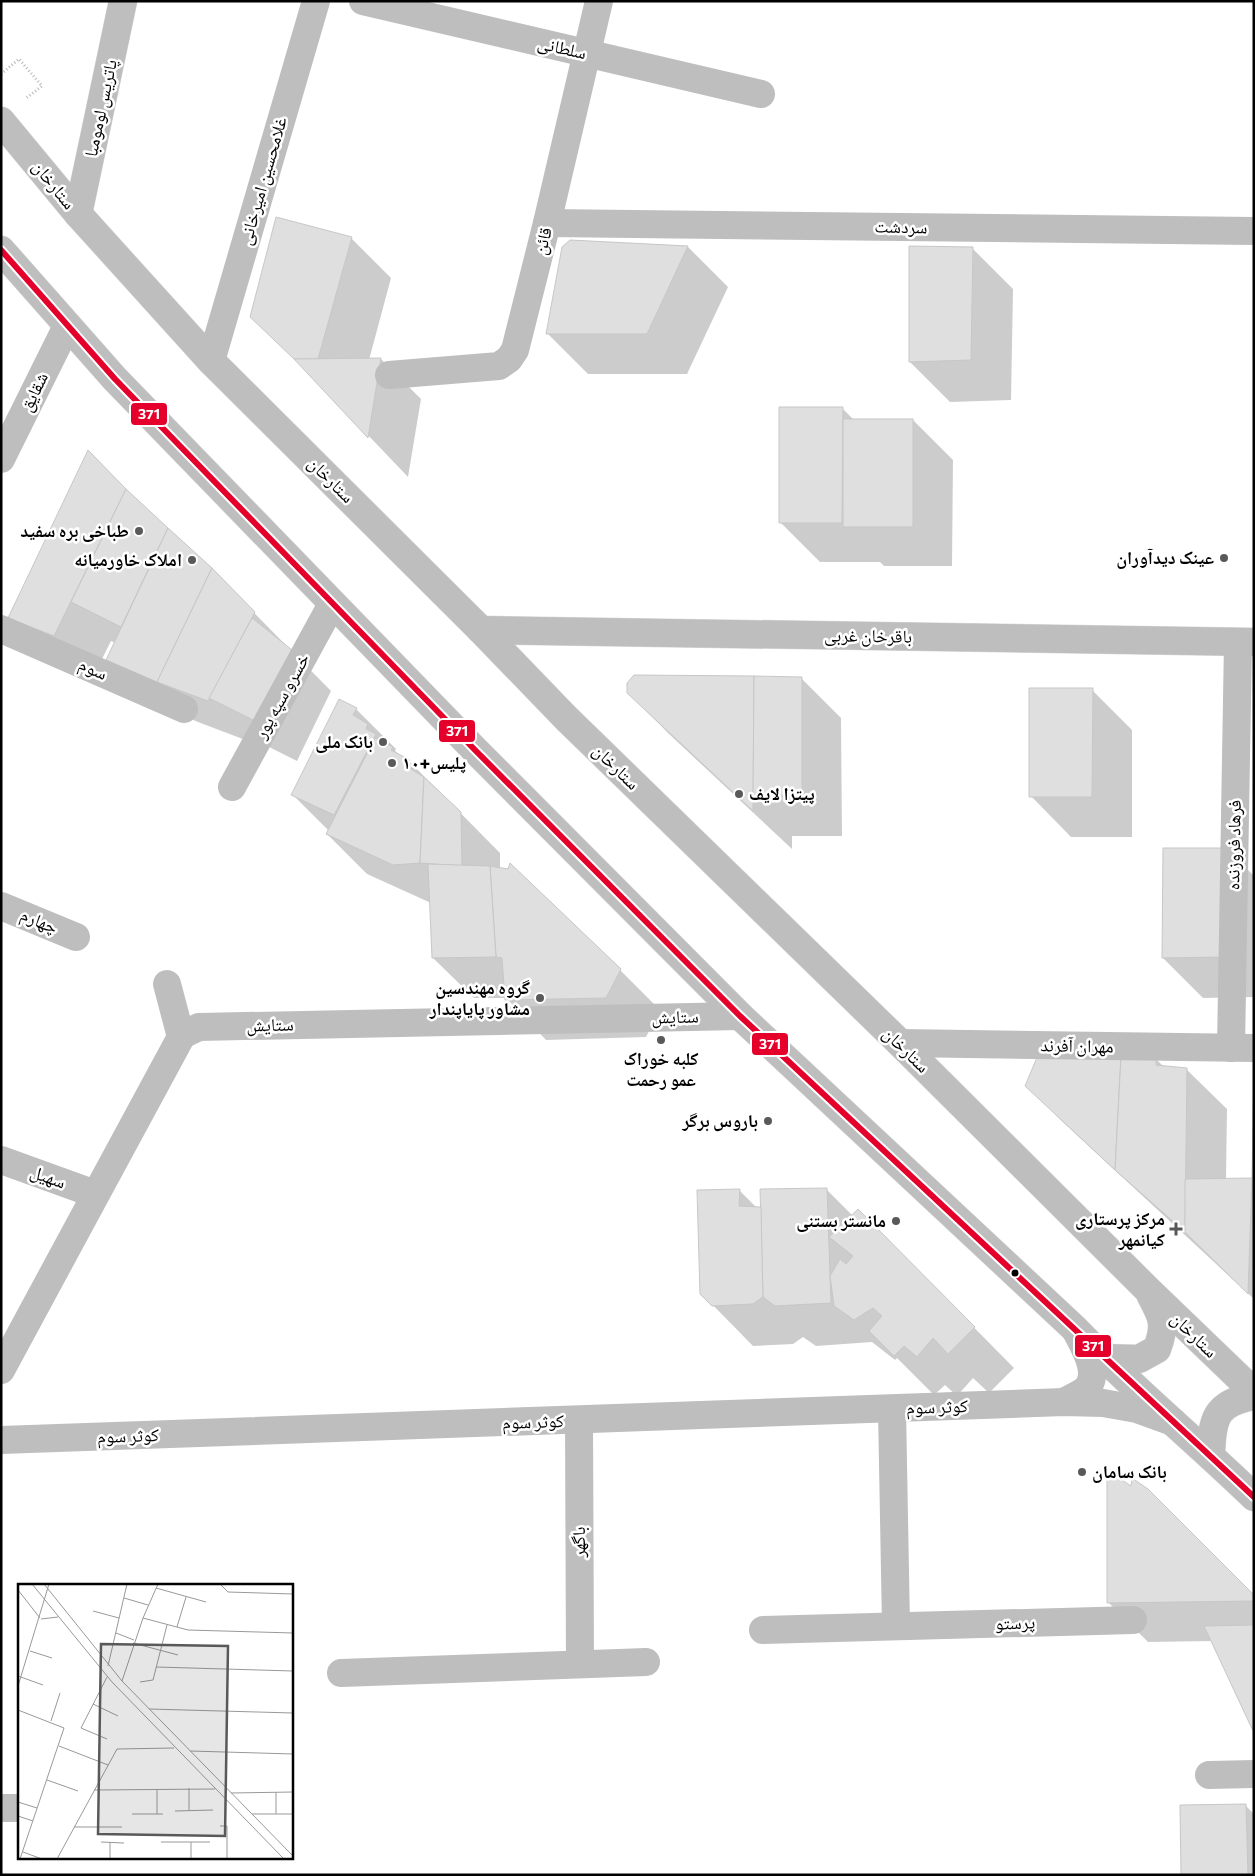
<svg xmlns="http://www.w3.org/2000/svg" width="1255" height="1876" font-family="Commissioner,'Noto Naskh Arabic',sans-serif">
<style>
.shadow{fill:#0003}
.building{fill:#dfdfdf;stroke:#c7c7c7}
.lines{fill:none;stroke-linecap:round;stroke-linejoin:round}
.major-casing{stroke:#dbdbdb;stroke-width:29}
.path{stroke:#b9b9b9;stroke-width:3;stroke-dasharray:1 2.5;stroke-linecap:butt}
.minor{stroke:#bebebe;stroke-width:28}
.major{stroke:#bebebe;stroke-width:28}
.bus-1-casing{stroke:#fff;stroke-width:10}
.bus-1{stroke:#e4002b;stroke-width:6}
.poi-dot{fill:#595959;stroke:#fff;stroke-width:2}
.bus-dot{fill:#000;stroke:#fff;stroke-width:2}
.labels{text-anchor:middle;stroke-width:5;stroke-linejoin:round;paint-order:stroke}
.street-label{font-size:18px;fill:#000;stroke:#fff}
.poi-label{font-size:18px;font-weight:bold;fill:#000;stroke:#fff;text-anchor:end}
.inset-road{fill:none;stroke:#999;stroke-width:1}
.view{fill:#595959;fill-opacity:0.15;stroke:#595959;stroke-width:2.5}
.inset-edge{fill:none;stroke:#000;stroke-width:2.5}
.line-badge{stroke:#fff;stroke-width:2}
.badge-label{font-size:14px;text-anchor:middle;font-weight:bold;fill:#fff}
</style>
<rect width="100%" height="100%" fill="#fff"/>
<g class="shadow">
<polygon points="351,238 391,278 369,360 381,359 421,399 408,477 304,368"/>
<polygon points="571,241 688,247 728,287 687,374 588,374 548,334"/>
<polygon points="973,249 1013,289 1011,400 950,402 910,362"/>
<polygon points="842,408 854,420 913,420 953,460 952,566 884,566 880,562 820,562 780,522"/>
<polygon points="88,452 137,500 211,569 331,691 297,761 249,737 248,741 198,722 147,700 107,660 115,643 111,641 94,675 10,617"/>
<polygon points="801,678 841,718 842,836 792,836 792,849 668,733 628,692"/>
<polygon points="1092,690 1132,730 1132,837 1071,837 1031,796"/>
<polygon points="356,709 396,749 395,751 402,757 409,761 500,853 500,869 620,970 660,1010 646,1037 546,1040 506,998 474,998 433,958 431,903 367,874 327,834 329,831 293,795"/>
<polygon points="1227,849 1254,876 1254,997 1203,998 1163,958"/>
<polygon points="1155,1058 1164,1067 1186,1069 1227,1109 1226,1179 1253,1179 1254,1129 1254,1299 1066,1125 1026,1085"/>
<polygon points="826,1189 852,1215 858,1210 1014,1368 989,1393 973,1378 957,1396 945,1385 934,1395 897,1358 895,1360 872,1342 816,1346 803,1337 793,1344 753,1346 702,1294 739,1190 757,1208 762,1208"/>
<polygon points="1254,1596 1254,1730 1213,1641 1148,1642 1108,1602"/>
<polygon points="1245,1805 1254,1814 1254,1875 1183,1875"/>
</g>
<g class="building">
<polygon points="276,217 352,237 318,359 294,359 250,317"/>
<polygon points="570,240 688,246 647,334 546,334 562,247"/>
<polygon points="909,246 973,247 971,360 909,362"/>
<polygon points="381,358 368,438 294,359"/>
<polygon points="779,407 843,407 842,523 779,523"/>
<rect x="843" y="419" width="70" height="108"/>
<polygon points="88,450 126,489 54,636 8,618"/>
<polygon points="126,489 168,528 121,627 71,602"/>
<polygon points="168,528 212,568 157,682 106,660"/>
<polygon points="212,568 255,612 208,701 157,682"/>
<polygon points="252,618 292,650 257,722 209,698"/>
<polygon points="634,675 754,676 753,811 627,693 627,683"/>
<polygon points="754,676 802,677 802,796 753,796"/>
<polygon points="1029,688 1093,688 1092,797 1029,797"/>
<polygon points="339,699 357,708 353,715 368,724 366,729 376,734 334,815 291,795"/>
<polygon points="375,738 393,747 391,750 410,760 406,766 424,777 420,863 393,865 326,834"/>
<polygon points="424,777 461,812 462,866 420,863"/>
<polygon points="1163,848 1227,848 1225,957 1162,958"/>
<polygon points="510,863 621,969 606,998 505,1000 502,958 496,957 490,866 508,869"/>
<polygon points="428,864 490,866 496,957 432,958"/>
<polygon points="1038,1055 1121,1056 1115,1170 1025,1086"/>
<polygon points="1121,1056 1156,1057 1156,1065 1187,1068 1185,1232 1115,1170"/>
<polygon points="1254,1068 1254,1178 1252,1178"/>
<polygon points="1252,1178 1248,1294 1185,1232 1185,1179"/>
<polygon points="827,1188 831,1303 775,1306 763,1297 760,1189"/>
<polygon points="740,1189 739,1206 761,1207 763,1297 753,1304 712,1306 700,1294 697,1190"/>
<polygon points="858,1209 975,1327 948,1354 933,1338 917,1357 904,1346 894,1356 869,1331 882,1316 873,1308 854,1320 834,1306 830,1276 840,1259 846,1264 853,1256 829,1237"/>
<polygon points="1107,1470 1131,1486 1132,1478 1148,1489 1254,1595 1254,1601 1107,1603"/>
<polygon points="1254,1625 1254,1733 1204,1626"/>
<polygon points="1246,1804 1248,1875 1181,1875 1180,1805"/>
</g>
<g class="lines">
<defs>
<g id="major">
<polyline points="1,121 78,214 211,361 481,630 566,718 900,1043 1148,1290 1254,1392"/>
<polyline points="78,214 123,1"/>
<path d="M1,250l114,129 360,371 265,266 335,313c57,59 120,111 179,168"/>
<polyline points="481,630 1254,642"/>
<path d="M1103,1358l36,1 18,-10c9,-24 6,-31 -6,-53"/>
<path d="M1211,1455c1,-36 4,-52 43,-59"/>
</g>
</defs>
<use href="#major" class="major-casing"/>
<polyline class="path" points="1,74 19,59 42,86 25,99"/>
<g class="minor">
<polyline points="363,1 761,94"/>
<polyline points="547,223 1254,231"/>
<polyline points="211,361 316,1"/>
<polyline points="389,375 499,366 509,359 515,350 547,223 599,1"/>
<polyline points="1,459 67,326"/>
<polyline points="1,629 184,709"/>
<polyline points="232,787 332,604"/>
<polyline points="1,906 76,937"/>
<polyline points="167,984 181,1037"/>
<polyline points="900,1043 1254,1048"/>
<polyline points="1231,1048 1238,642"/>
<polyline points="1,1160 95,1194"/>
<polyline points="1,1370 181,1037 186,1033 199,1027 740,1016"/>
<path d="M1064,1402c6,-4 15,-7 21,-12 17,-15 -1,-43 -9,-59"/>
<polyline points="892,1409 896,1626"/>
<polyline points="579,1420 580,1664"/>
<polyline points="1,1440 1064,1402 1103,1403 1137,1409 1173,1422"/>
<polyline points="763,1630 1133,1620"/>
<polyline points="341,1673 646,1662"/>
<polyline points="1209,1775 1254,1774"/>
<polyline points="1,1808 19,1808"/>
</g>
<use href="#major" class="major"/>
<defs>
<polyline id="bus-1" points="1,250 115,379 475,750 740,1016 1254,1497"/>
</defs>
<use href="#bus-1" class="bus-1-casing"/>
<use href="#bus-1" class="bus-1"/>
</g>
<g class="poi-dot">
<circle cx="139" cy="531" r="5"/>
<circle cx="1224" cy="558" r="5"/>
<circle cx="192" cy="560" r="5"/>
<circle cx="383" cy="742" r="5"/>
<circle cx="392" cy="763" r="5"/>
<circle cx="739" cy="794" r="5"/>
<circle cx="540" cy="998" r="5"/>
<circle cx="661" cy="1040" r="5"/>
<circle cx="768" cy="1121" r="5"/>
<circle cx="896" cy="1221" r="5"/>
<path d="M1173.5 1221.5h5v5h5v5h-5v5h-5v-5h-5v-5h5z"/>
<circle cx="1082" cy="1472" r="5"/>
</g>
<circle class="bus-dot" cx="1015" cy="1273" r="4.5"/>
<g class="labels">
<g class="street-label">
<text transform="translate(562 48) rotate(13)" y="6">سلطانی</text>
<text transform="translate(101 108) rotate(-78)" y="6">پاتریس لومومبا</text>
<text transform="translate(263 181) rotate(-74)" y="6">غلامحسین امیرخانی</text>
<text transform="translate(54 185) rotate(51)" y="6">ستارخان</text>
<text transform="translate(901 227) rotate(1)" y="6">سردشت</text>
<text transform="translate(543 241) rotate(-76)" y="6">قائن</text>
<text transform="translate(34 392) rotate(-64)" y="6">شقایق</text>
<text transform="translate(331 480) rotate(45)" y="6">ستارخان</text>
<text transform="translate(868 636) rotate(1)" y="6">باقرخان غربی</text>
<text transform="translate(93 669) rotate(24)" y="6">سوم</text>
<text transform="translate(282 696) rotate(-61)" y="6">خسرو سپه پور</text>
<text transform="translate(616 767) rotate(44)" y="6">ستارخان</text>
<text transform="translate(1234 845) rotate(-89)" y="6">فرهاد فروزنده</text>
<text transform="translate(39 921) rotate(23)" y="6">چهارم</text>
<text transform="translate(675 1017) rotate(-1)" y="6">ستایش</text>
<text transform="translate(270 1025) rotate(-1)" y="6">ستایش</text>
<text transform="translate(1077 1046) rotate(1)" y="6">مهران آفرند</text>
<text transform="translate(906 1050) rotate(44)" y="6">ستارخان</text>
<text transform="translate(48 1177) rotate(20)" y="6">سهیل</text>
<text transform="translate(1194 1335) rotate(44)" y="6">ستارخان</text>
<text transform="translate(937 1407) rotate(-2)" y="6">کوثر سوم</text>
<text transform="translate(533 1422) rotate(-2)" y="6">کوثر سوم</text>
<text transform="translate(128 1436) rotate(-2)" y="6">کوثر سوم</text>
<text transform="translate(579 1542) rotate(-90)" y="6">باگهر</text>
<text transform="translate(1015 1623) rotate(-2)" y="6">پرستو</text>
</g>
<g class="poi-label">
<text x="129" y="537">طباخی بره سفید</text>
<text x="1214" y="564">عینک دیدآوران</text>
<text x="182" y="566">املاک خاورمیانه</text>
<text x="373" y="748">بانک ملی</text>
<text x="402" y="769" text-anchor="start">پلیس+۱۰</text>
<text x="749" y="800" text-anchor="start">پیتزا لایف</text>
<text x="530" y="994">گروه مهندسین<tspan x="530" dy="21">مشاور پایاپندار</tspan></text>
<text x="661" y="1065" text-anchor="middle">کلبه خوراک<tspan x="661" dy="21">عمو رحمت</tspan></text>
<text x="758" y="1127">باروس برگر</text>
<text x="1165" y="1225">مرکز پرستاری<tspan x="1165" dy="21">کیانمهر</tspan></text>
<text x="886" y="1227">مانستر بستنی</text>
<text x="1092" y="1478" text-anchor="start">بانک سامان</text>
</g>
</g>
<g transform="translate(18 1584)">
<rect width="275" height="275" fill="#fff"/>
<path class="inset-road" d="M14,0l80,98 172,177M26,0l78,97 171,175M202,0l8,8 65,2M138,4l50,14M0,6l22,28M106,14l24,7M75,27l26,7M125,34l45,12 105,3M23,35l17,-2M159,43l9,-30M98,49l18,7M115,59l45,12M12,67l22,7M90,82l19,-82M138,83l137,4M0,92l25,9M104,97l21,-63 15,-34M122,98l13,-2 14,-55M0,102l31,-102M75,120l25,12M131,125l144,4M0,126l46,18 -44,131M33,137l9,-28M89,155l-26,-11 26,-51M41,162l49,19M172,167l103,3M29,196l31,11M171,204v22M76,206l121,-1M213,209l62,-1M0,218l19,6M157,227l38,-1M114,230h31M139,230v-25M234,230h41M258,230v-22M0,232l15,5M202,242h7v33M56,243h48M83,258l23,1M92,258v17M143,258h49M5,268l19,7M39,275l60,-110 57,-1M173,275v-17"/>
<path class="view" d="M83,60l127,2 -3,190 -127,-2z"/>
<rect width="275" height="275" class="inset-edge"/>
</g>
<g class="line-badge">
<rect x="130" y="402" width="38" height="24" rx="5" fill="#e4002b"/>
<rect x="438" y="719" width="38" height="24" rx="5" fill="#e4002b"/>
<rect x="751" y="1032" width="38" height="24" rx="5" fill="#e4002b"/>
<rect x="1074" y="1334" width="38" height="24" rx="5" fill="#e4002b"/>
</g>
<g class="badge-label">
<text x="149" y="419">371</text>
<text x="457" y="736">371</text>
<text x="770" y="1049">371</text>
<text x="1093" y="1351">371</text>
</g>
<rect width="1255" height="1876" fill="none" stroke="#000000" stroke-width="5"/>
</svg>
